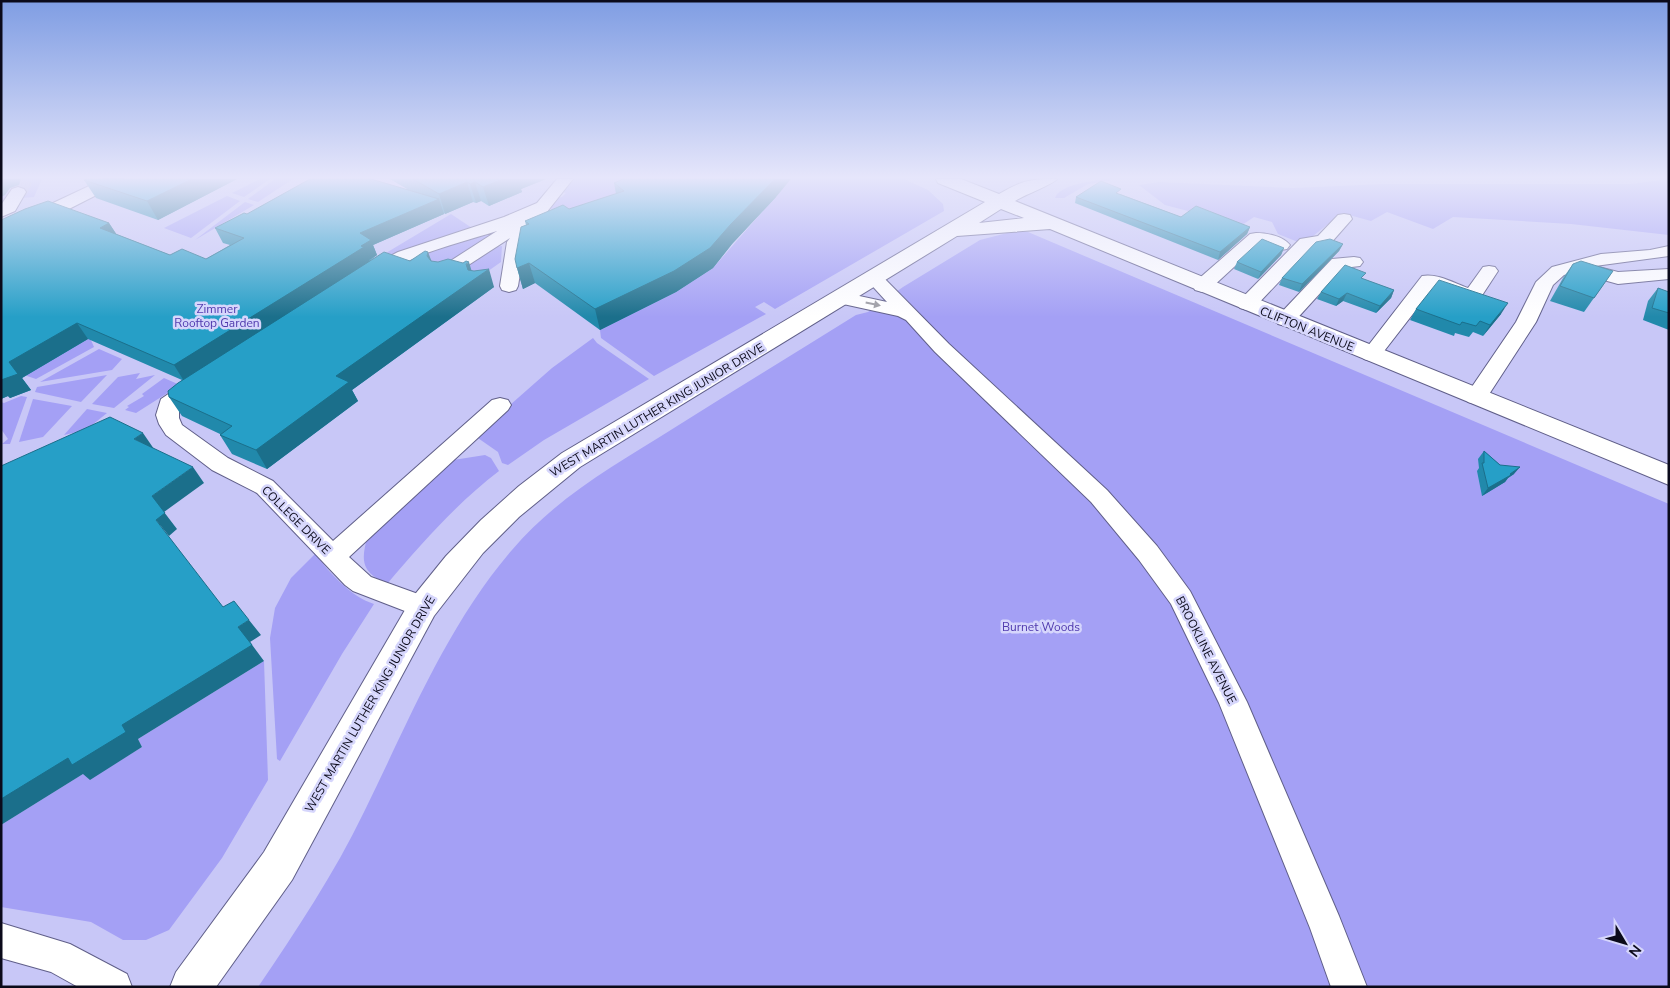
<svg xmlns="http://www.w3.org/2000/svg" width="1670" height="988" font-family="'Nunito Sans',sans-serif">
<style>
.green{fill:#a4a0f5}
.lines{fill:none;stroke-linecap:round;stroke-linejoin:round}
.minor-tunnel{stroke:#acabd6;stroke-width:18;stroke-dasharray:18 9;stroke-linecap:butt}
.minor-casing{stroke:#605f89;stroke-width:2}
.major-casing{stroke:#605f89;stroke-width:2}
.minor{fill:#fff;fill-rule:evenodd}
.major{fill:#fff;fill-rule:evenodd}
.wall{fill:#2189ab}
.shaded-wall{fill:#1b6f8b}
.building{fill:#269fc7;stroke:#1b6f8b}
.oneway{fill:#9d9da3}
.labels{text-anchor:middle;stroke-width:5;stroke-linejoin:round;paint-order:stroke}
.park-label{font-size:12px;fill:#503aae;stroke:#d6d6fc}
.street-label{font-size:12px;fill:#0b0a1a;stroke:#d6d6fc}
</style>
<rect width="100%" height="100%" fill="#c8c7f7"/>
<g class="green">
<polygon points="1,179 42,179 34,197 21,198 1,212"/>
<polygon points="260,179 270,179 244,197 232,193"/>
<polygon points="275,179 293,179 258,202 248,199"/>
<polygon points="572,179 635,179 658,200 561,215 550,208 557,198 562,197 566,193 562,192"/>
<polygon points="791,179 904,179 928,190 943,204 944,211 775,309 764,302 755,307 766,314 654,376 601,338 600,330 676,292 713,268"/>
<path d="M1107,179l5,1 -24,4 -24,14h-9c5,-14 39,-17 52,-19z"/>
<polygon points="1669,179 1669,235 1571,224 1453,217 1433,229 1387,212 1371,221 1342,213 1303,244 1278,234 1272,222 1254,217 1242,225 1165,205 1139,185 1159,182 1293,188 1383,184 1631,184"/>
<polygon points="227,196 240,201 191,238 164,228"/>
<polygon points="245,202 254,205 195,240"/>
<polygon points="451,214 472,228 389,255 386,253"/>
<polygon points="502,229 449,267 415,256"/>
<path d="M1011,232h17l641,272v483h-1411c38,-56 76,-113 106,-175 44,-89 82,-185 148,-262 46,-54 103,-85 162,-122 61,-38 121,-75 182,-113l12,-3 35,-25 77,-47z"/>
<polygon points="502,246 501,262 481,276 456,270 490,248"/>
<polygon points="90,338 94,347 36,379 27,376 26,374"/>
<polygon points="593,338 597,343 649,379 544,440 508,465 502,463 498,452 475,436 552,368"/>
<polygon points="99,349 122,359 112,370 40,382"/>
<polygon points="140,373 136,379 155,375 114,408 92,404 118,377"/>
<polygon points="107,375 81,402 35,392 37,387"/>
<polygon points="164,378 180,385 136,413 125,410 129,407 127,406 144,396 142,394"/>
<polygon points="21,396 27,397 10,444 2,444 8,439 1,429 1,402 4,403"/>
<polygon points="33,399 72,406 43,437 19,442"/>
<polygon points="87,409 107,413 86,430 64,435"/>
<path d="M485,455l6,3 8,13c-43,33 -77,72 -112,113 -25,-12 -27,-22 -19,-49l79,-74z"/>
<path d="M315,554c16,20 35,42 59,50l-32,50 -62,107 -3,-2 -7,-121 5,-30 16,-30z"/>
<polygon points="264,661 268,780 222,858 169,930 146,940 123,940 91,922 1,907 1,825 86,772 90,779 142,747 138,739"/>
</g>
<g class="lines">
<polyline class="minor-tunnel" points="18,192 24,179"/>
<defs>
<g id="minor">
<polygon points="104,179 124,179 122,182 65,211 1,234 1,223 53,203"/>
<path d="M557,179h16l-42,53 -6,10 -7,44 -2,4 -7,2 -7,-2 -2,-4 7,-44 3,-4 -60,39 -6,1 -6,-1 -3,-4 3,-4 59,-38c-31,10 -66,18 -95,33 -11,6 -23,15 -35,12l-3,-4 3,-4 31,-16 106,-35 33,-14z"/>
<polygon points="18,187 24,189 26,192 15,211 1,217 1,205 12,189"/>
<polygon points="1344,214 1350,215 1352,219 1330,244 1312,247 1254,308 1247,310 1240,308 1237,304 1240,300 1300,239 1318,236 1338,215"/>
<path d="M1256,233c11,0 27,3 34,12l-3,4 -6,1 -21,-7 -51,47 -7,2 -7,-2 -2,-4 2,-4 55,-48z"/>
<polygon points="1669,246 1669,256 1595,266 1618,272 1669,269 1669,279 1618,284 1575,272 1564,275 1553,285 1536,322 1484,402 1476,404 1468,402 1465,397 1516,322 1536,282 1552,267 1601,254 1650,250"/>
<polygon points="1354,257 1360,258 1363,262 1360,266 1343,268 1292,324 1285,326 1278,324 1275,320 1278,316 1332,259"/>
<path d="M1489,266l6,1 3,4 -19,29c-15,4 -33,-7 -46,-12l-55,71 -7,2 -7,-2 -3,-4 3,-4 58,-75c15,-3 32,7 46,12l15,-21z"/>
<polygon points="874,272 880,274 949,344 1107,490 1157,546 1190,591 1247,702 1339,916 1367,987 1331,987 1310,928 1219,703 1171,604 1139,560 1091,502 935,352 906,320 898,316 834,302 832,298 834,294 841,292 887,302 865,278 868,274"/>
<polygon points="199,376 206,378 209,383 206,388 179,407 179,418 182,425 228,458 273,481 333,541 492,400 500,398 508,400 511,405 508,410 349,557 371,577 432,599 436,607 432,615 423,618 353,591 345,585 257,493 212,470 166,435 159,424 156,415 161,399 192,378"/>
<polygon points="1,923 70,944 127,974 132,987 78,987 51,972 1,958"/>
</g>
<path id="major" d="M936,179h25l38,15c24,-14 31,-15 58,-15 -3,5 -33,16 -42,22l654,264v20l-619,-256 -93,7 -377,231 -61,50 -36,36 -49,63 -142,264 -76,107h-46l6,-15 88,-120 148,-254 34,-42 35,-36 38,-34 43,-33 423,-251 -47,-19zM1001,209l23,9 -45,5z"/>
</defs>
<use href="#minor" class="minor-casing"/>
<use href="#major" class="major-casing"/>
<use href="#minor" class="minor"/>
<use href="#major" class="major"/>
</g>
<g class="wall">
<polygon points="237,179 158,220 96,198 84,180"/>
<polygon points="390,179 546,179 521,189 522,192 489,206 481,201 476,203 473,202 445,214 444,213 444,214 373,245 377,255 370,261 431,261 472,271 494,287 352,390 358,401 267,469 232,454 220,435 220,434 182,416 169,397 182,380 88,339 22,378 31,390 10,398 8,396 1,399 1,220 109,223 116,234 170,255 206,259 230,245 223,243 215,228 247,214 407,189"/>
<polygon points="614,183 776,197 732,244 713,268 676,292 600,330 535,283 523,289 517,268 526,225 525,221 569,209 616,194"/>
<polygon points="1120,194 1181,217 1250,227 1247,234 1218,260 1075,203 1076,197"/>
<polygon points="1343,244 1339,251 1299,292 1279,285 1282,278"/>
<polygon points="1284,248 1281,255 1258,279 1234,269 1237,262"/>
<polygon points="1573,264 1613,271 1584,312 1550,301 1563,278"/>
<polygon points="1363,279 1394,290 1391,298 1376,313 1343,301 1336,306 1317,299 1321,292"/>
<polygon points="1658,288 1669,292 1669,330 1643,320 1648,301"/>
<polygon points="1416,309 1501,314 1483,336 1473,332 1469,337 1455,333 1454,336 1410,320"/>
<polygon points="1484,451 1500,465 1514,474 1508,478 1505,482 1482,496 1477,471 1479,468 1478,459"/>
</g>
<g class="shaded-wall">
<polygon points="1,179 21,179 19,185 10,188 5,195 1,197"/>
<polygon points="192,179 237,179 158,220 147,201"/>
<polygon points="503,179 546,179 521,189 522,192 489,206 483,187"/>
<polygon points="775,179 791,179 776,197 732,244 713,268 676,292 600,330 595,309"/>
<polygon points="467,182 473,202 445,214 439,194"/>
<polygon points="475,182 481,201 476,203 470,184"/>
<polygon points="439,199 444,214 373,245 377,255 369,260 371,263 184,381 174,365 360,233"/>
<polygon points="109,223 119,238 100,228"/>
<polygon points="1250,227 1247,234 1218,260 1220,252"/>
<polygon points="1343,244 1339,251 1299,292 1302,284"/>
<polygon points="1284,248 1281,255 1258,279 1261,272"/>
<polygon points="428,252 435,270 427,256"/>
<polygon points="469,262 474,279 489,269 494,287 352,390 358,401 267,469 256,450 336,376"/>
<polygon points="529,263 535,283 523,289 517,268"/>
<polygon points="1394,290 1391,298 1376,313 1380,306"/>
<polygon points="1347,293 1343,301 1336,306 1339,299"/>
<polygon points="1508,303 1501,314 1483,336 1490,325"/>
<polygon points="77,323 88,339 22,378 31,390 10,398 8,396 1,399 1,380 9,362"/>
<polygon points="143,433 154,449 134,439"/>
<polygon points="193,467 204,483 164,512 177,529 169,536 156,520 152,496"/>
<polygon points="1520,467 1514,474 1508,478 1505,482 1482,496 1488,488"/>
<polygon points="249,620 261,635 250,642 264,661 138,739 142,747 90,780 83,774 1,825 1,799 238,627"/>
</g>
<g class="building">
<polygon points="87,179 192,179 147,201 84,180"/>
<polygon points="310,179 371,179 439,199 360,233 371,240 361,246 364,247 174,365 77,323 9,362 18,374 1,380 1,220 25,209 48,201 109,223 100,228 170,255 182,249 206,259 244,238 215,228 244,213 247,214"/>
<polygon points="413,179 503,179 483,187 475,182 470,184 467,182 439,194"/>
<polygon points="623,179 775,179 731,224 710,248 674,271 595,309 529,263 517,268 515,259 521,227 529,224 525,221 563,205 569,209 624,191 614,183"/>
<polygon points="1101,181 1121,189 1116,193 1181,217 1196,206 1250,227 1220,252 1076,197"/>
<polygon points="1262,239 1284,248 1261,272 1237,262"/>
<polygon points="1330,239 1343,244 1302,284 1282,278 1316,242"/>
<polygon points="425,251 428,252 427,256 431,261 438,262 448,259 463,263 466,261 469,262 466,264 468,270 474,271 489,269 336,376 349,382 256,450 220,435 232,426 169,397 168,391 178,383 384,252 410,261"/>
<polygon points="1581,261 1613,271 1594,298 1560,286 1573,264"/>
<polygon points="1345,265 1366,273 1361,278 1394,290 1380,306 1347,293 1339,299 1321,292"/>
<polygon points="1439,280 1508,303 1490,325 1480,321 1476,326 1462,322 1460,325 1416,309"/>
<polygon points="1658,288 1669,292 1669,313 1652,308"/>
<polygon points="110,417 143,433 134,439 193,467 152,496 165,513 156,520 223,607 234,601 249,620 238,627 252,645 122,725 126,732 72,765 68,758 1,799 1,466"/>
<polygon points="1484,451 1500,465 1520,467 1510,474 1511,475 1488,488 1482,463 1484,463"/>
</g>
<defs><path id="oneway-solid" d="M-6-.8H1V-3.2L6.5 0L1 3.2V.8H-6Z" transform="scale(1.25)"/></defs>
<use class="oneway" href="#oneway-solid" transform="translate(873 304) rotate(12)"/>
<linearGradient id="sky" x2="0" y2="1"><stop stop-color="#7f9de3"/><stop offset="0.56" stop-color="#e6e6fb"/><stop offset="1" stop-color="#e6e6fb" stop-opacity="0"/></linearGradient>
<rect width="1670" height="317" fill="url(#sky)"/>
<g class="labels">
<g class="park-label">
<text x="217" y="313">Zimmer<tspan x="217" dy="14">Rooftop Garden</tspan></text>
<text x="1041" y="631">Burnet Woods</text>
</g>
<g class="street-label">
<text transform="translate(1307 329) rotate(22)" y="4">CLIFTON AVENUE</text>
<text transform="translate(657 410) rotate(-31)" y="4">WEST MARTIN LUTHER KING JUNIOR DRIVE</text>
<text transform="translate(296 520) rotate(45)" y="4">COLLEGE DRIVE</text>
<text transform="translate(1206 650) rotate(63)" y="4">BROOKLINE AVENUE</text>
<text transform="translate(370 704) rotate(-60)" y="4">WEST MARTIN LUTHER KING JUNIOR DRIVE</text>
</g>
</g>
<rect width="1670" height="988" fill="none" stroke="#0b0a1a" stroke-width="5"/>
<g transform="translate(1625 943) rotate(128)" stroke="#d6d6fc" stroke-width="4" paint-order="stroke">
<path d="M0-4L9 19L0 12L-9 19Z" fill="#0b0a1a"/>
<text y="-8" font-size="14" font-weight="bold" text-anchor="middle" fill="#0b0a1a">N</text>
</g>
</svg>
